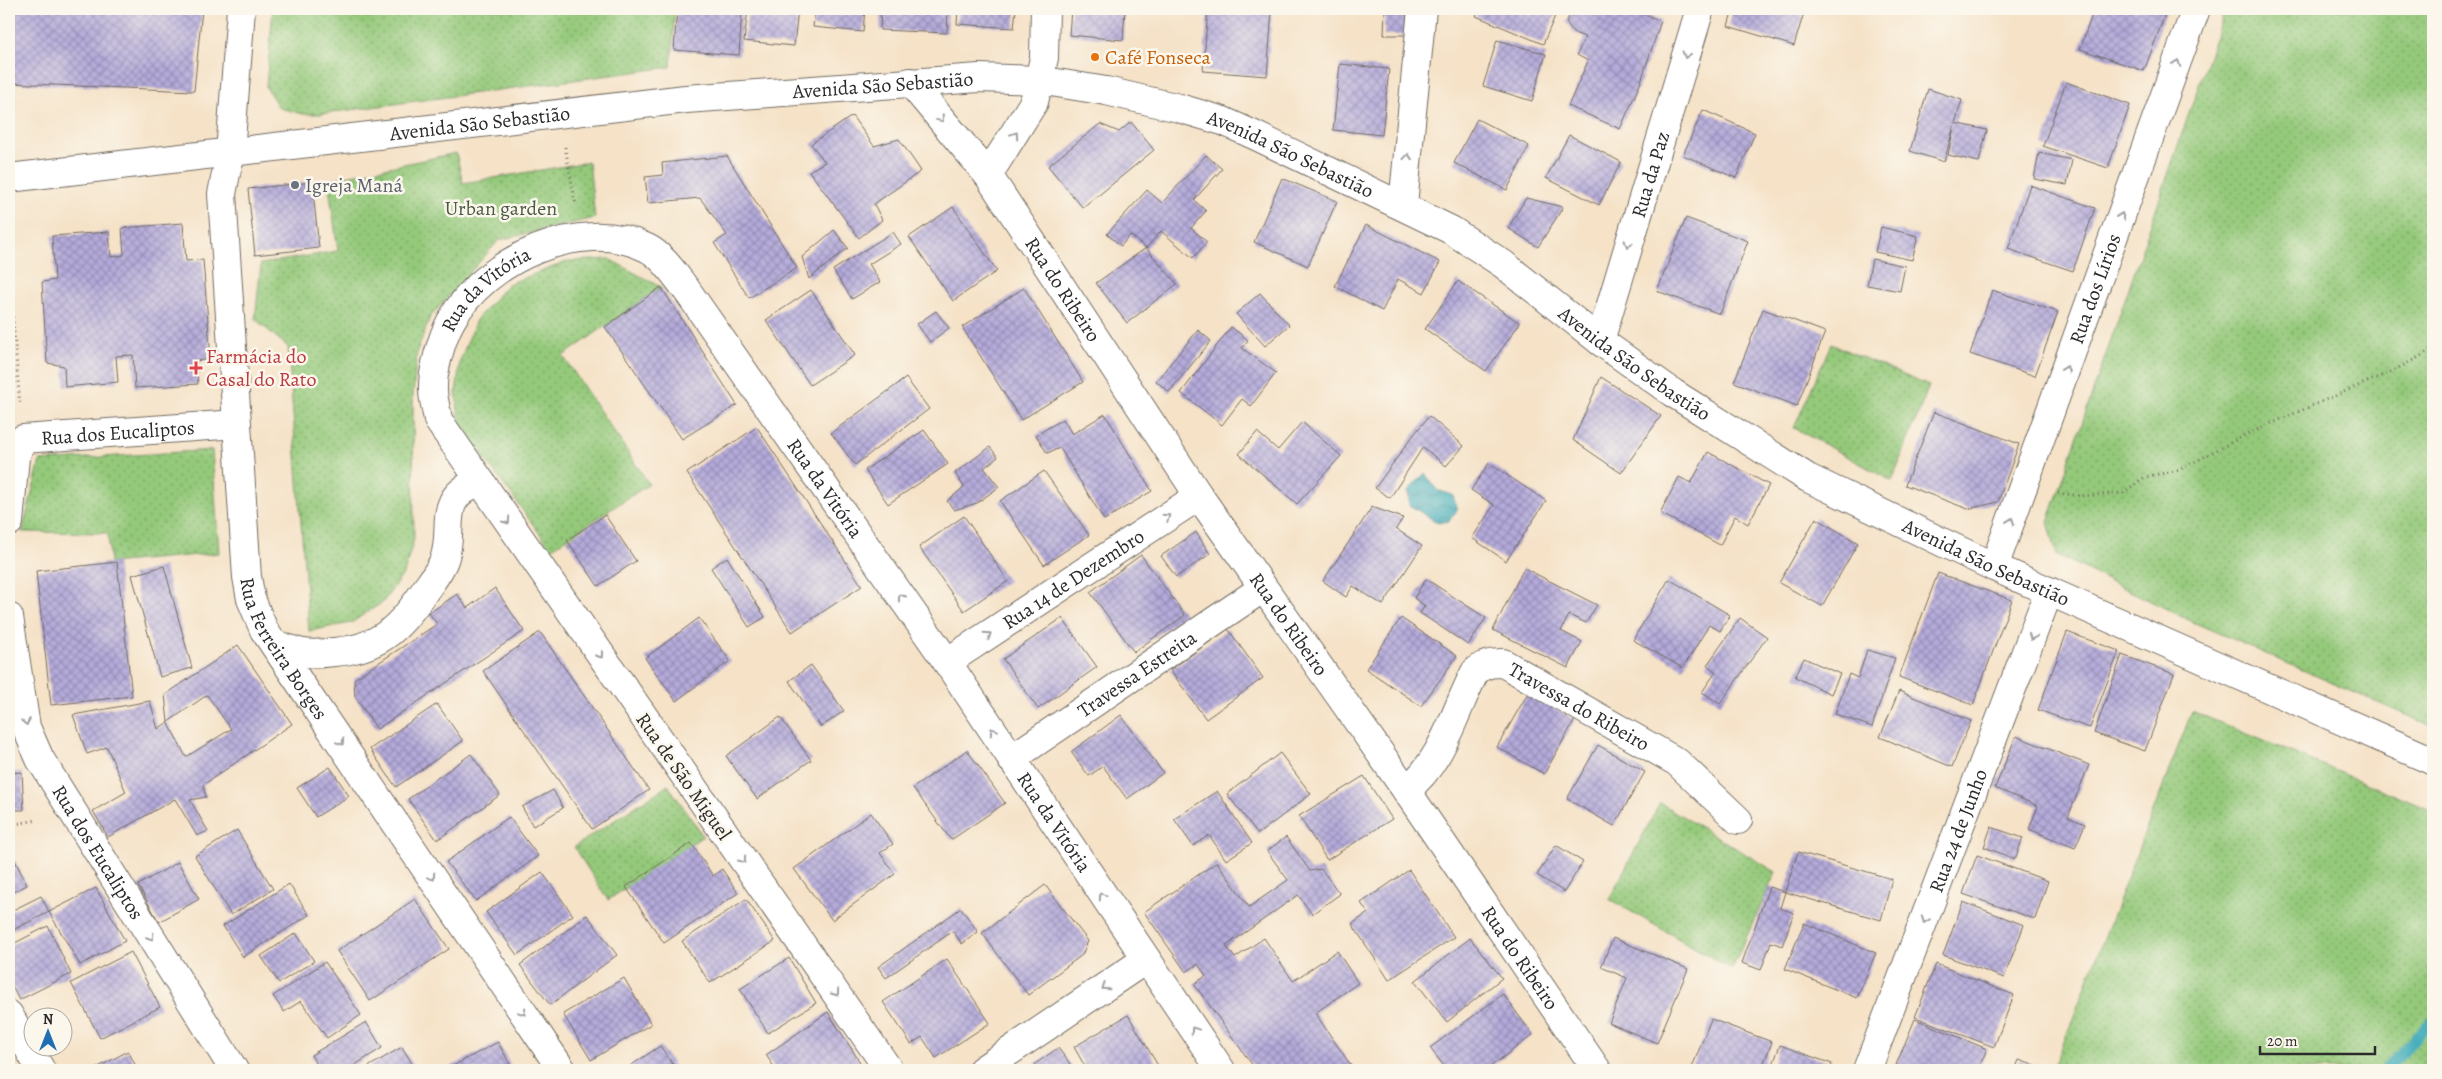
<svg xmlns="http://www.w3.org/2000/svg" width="2442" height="1079" font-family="Alegreya,serif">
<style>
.grass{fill:url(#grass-dots);stroke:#607a52}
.water{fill:url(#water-waves);stroke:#326a72}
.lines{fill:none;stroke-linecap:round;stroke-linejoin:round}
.stream{stroke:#3aa9b8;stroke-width:11}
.building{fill:url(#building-cross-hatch)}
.minor-casing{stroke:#726b62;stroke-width:30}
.path{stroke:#726b62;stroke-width:3;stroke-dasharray:1 4;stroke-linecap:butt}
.minor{stroke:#fff;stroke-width:28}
.oneway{stroke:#a0a0a0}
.food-dot{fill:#e8710a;stroke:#fbf7ec;stroke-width:2}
.worship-dot{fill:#6b7280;stroke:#fbf7ec;stroke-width:2}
.health-dot{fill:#e0444e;stroke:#fbf7ec;stroke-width:2}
.labels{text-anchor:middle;stroke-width:5;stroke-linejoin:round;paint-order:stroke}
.food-label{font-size:20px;fill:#c56008;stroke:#fbf7ec;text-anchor:start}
.street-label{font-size:20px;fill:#2b2b2b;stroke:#fbf7ec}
.worship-label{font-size:20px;fill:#5b616d;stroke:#fbf7ec;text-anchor:start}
.park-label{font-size:20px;fill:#4a5a43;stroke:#fbf7ec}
.health-label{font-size:20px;fill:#be3a42;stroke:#fbf7ec;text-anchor:start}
</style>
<defs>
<pattern id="grass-dots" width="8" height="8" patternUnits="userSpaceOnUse" patternTransform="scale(1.25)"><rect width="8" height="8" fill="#94c97a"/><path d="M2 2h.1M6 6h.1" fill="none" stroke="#79a364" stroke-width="1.8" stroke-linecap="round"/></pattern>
<pattern id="water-waves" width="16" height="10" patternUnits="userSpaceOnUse" patternTransform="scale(1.25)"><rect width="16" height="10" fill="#3aa9b8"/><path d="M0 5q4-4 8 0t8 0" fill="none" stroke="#318a96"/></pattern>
<pattern id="building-cross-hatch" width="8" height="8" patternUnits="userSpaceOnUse" patternTransform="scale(1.25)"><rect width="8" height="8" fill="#b5abdb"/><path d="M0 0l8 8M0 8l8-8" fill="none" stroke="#938bb2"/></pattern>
</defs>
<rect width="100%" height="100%" fill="#fbf7ec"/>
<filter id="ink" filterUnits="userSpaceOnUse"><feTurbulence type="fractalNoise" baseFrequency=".02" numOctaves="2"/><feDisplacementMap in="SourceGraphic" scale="10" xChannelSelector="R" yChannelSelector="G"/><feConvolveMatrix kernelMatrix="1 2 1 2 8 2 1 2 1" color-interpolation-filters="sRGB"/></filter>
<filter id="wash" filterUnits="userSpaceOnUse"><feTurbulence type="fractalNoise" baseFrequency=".0096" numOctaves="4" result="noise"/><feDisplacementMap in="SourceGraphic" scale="20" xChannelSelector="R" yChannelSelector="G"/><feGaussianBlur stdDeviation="1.12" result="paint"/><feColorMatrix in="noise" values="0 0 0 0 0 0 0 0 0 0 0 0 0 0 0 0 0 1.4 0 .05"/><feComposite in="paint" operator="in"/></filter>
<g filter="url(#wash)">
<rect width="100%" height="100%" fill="#f5e2c7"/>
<g class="grass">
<polygon points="273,9 675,9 671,67 320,114 303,114 279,108 266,87"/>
<polygon points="2225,9 2433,9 2433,727 2195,623 2057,555 2048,522"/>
<polygon points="456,153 463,183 589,162 595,218 499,240 430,317 417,352 413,395 414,539 404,573 383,602 351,623 309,631 288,347 255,319 261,264 338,251 328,180"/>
<polygon points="609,259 661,287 563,356 649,484 551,549 460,425 456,393 460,361 476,320 508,284 569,261"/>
<polygon points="1831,344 1929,386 1892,481 1794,428"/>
<polygon points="212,450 219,553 110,563 108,533 22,532 40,461"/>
<polygon points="2192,711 2433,811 2433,1070 2053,1070"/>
<polygon points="668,785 703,836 608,900 574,847"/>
<polygon points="1660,803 1776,872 1732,969 1609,899"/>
</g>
<polygon class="water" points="1425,473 1437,490 1453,495 1457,510 1449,521 1438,523 1409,505 1408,491"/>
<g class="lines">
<polyline class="stream" points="2385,1070 2433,1020"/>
</g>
<g id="blocks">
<g class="building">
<polygon points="9,9 202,9 194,91 9,83"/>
<polygon points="677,9 742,9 739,55 674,50"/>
<polygon points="748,9 798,9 794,46 744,41"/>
<polygon points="815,9 865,9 863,32 813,27"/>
<polygon points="881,9 948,9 947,33 880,30"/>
<polygon points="958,9 1016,9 1014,28 957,24"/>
<polygon points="1071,9 1125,9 1123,40 1069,35"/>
<polygon points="1208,9 1272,10 1267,76 1203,71"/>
<polygon points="1385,9 1407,9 1406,35 1384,35"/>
<polygon points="1479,9 1558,9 1543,44 1476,16"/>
<polygon points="1573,9 1632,9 1661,21 1640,84 1620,129 1568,106 1588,61 1577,55 1585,37 1574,33 1566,22"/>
<polygon points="1733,9 1805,9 1794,46 1728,26"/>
<polygon points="2094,9 2167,9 2144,71 2080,49"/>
<polygon points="1497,40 1546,54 1532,101 1483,86"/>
<polygon points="1340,64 1389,69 1382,135 1333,130"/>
<polygon points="2066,82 2130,105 2108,168 2043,146"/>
<polygon points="1928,89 1962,100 1955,123 1987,130 1979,162 1948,155 1954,126 1944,162 1910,151"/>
<polygon points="1703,110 1755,133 1736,178 1683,155"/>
<polygon points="852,116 874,146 899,139 921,171 874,204 882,220 859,238 809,171 825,162 811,144"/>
<polygon points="1477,119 1529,146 1507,190 1454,163"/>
<polygon points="1131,122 1154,150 1083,208 1048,166 1100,124 1119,132"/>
<polygon points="1569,135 1621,162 1599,205 1546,178"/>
<polygon points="2039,153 2072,160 2067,185 2034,179"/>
<polygon points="1206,155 1222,169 1194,200 1206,211 1191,228 1207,242 1193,258 1161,231 1146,248 1130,235 1121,246 1107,234 1147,190 1162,203"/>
<polygon points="727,156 797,268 749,298 714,243 727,235 700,198 648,203 645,177 663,175 662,163"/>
<polygon points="1282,178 1337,201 1308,266 1254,242"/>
<polygon points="312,182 319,248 255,255 248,189"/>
<polygon points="2030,185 2095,208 2073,271 2008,249"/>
<polygon points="1526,198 1563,207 1538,247 1508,228"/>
<polygon points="953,207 997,271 953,301 909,237"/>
<polygon points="1686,218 1748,241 1720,314 1657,291"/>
<polygon points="183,223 186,261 203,260 211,359 196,361 198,384 135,388 133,355 116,356 118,382 65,387 64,366 47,363 42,282 55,280 52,236 109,232 111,257 124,255 122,228"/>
<polygon points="1366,225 1440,262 1424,293 1398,279 1382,311 1335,286"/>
<polygon points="1881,227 1918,236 1912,260 1875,252"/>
<polygon points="834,230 848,248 809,279 802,257"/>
<polygon points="893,232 901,244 869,264 880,282 852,299 833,270"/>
<polygon points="1146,248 1177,284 1127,323 1096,283"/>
<polygon points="1872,259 1905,266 1900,291 1867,285"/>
<polygon points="1458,281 1520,323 1486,371 1425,329"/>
<polygon points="661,287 737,405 682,439 605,327"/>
<polygon points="1024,288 1083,382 1021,420 962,327"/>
<polygon points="811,290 855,355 810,385 766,320"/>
<polygon points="1992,290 2058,312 2035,376 1970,354"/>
<polygon points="1260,293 1289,325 1265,346 1236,314"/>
<polygon points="1763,309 1825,332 1797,406 1734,382"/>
<polygon points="936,311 949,328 930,342 917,324"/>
<polygon points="1231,327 1248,340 1242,348 1276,373 1251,406 1242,399 1222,425 1181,393"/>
<polygon points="1198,330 1211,341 1169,392 1156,381"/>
<polygon points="1601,377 1661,416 1621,473 1573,440"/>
<polygon points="906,378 929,409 855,465 831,433"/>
<polygon points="1934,412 2019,444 1998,502 1968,509 1905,485"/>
<polygon points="1105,414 1152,491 1104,520 1060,448 1047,453 1036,435 1063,419 1072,434"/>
<polygon points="1429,416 1464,446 1446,466 1423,447 1390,498 1375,488 1412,437"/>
<polygon points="1302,422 1341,456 1297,504 1239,454 1257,432 1278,450"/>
<polygon points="757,427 862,586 792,632 687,473"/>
<polygon points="924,430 948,464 888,504 865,470"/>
<polygon points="990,447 998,457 984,468 999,487 977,503 954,510 947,501 964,487 955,473"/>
<polygon points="1708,452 1769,485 1748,524 1735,516 1720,545 1660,513 1679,477 1691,483"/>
<polygon points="1489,463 1546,501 1506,561 1472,538 1494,505 1471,490"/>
<polygon points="1044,471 1089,535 1044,565 1000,501"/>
<polygon points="1372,507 1403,518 1396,529 1422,546 1383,605 1353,586 1346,597 1323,581"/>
<polygon points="605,515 636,561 598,586 567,540"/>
<polygon points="964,516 1008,581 964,611 919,547"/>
<polygon points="1816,518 1858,543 1822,606 1779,583"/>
<polygon points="1196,532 1210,554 1176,577 1161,556"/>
<polygon points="1141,555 1185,615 1134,652 1090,592"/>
<polygon points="727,557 765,617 749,627 711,568"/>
<polygon points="117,562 132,696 51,705 36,571"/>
<polygon points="164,566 192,668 160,677 132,575"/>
<polygon points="1524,568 1597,605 1586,623 1569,615 1561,631 1582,642 1568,668 1493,630"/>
<polygon points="1938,573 2012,600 1973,705 1899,677"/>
<polygon points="1426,579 1486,618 1468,645 1420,613 1425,606 1414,598"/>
<polygon points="1669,579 1730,615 1720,631 1709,625 1683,668 1633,640"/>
<polygon points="495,588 524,631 377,729 355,697 354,679 437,624 429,613 457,594 467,608"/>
<polygon points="699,618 730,661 676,701 645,658"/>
<polygon points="1062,618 1097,667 1038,709 1003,659"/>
<polygon points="1401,618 1457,656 1421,706 1366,669"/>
<polygon points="1740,618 1767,637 1720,704 1702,692 1716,672 1707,665"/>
<polygon points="1228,629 1263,678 1206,719 1170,670"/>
<polygon points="540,632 649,790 592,829 483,671"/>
<polygon points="2067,632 2119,651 2090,728 2038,710"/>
<polygon points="238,645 292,724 203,785 206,797 190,800 208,831 197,836 175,799 108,837 93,811 126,792 107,747 87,754 73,715 150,701 158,729 168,722 186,757 231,729 207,695 168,722 165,695"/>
<polygon points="1867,650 1895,658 1872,727 1835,714 1849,674 1858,678"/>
<polygon points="2122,655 2174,674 2145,751 2094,733"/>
<polygon points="1804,658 1840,674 1831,694 1795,677"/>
<polygon points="811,665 844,711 821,727 789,681"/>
<polygon points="1899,691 1971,721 1952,767 1880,737"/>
<polygon points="1528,693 1575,720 1544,774 1497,747"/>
<polygon points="437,704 463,741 396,787 370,749"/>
<polygon points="1121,715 1163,773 1127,799 1103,766 1089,776 1071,752"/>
<polygon points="780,717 811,760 757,799 726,756"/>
<polygon points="2016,736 2089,765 2068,817 2085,824 2075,848 2029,829 2038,806 1995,788"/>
<polygon points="1598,745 1645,772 1614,826 1567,799"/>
<polygon points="967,750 1005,803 951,840 913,788"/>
<polygon points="1280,753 1311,794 1258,834 1227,794"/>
<polygon points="471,754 500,795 437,840 408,799"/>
<polygon points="330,767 349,796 316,817 297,788"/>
<polygon points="22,772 24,810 9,810 9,773"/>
<polygon points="1364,776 1392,819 1327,860 1299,816"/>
<polygon points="553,790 563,808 533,826 522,807"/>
<polygon points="1217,791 1252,843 1226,860 1209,835 1193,846 1174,819"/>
<polygon points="871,813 893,844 880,853 895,874 832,920 794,869"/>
<polygon points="509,817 538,856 476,901 446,862"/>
<polygon points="1991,827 2023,838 2015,859 1984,847"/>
<polygon points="237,830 273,889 231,915 195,856"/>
<polygon points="1286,837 1310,871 1321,869 1340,894 1312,914 1298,895 1226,946 1235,958 1264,938 1293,981 1337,951 1358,983 1315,1013 1354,1070 1256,1070 1194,984 1206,976 1198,964 1186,972 1144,912 1217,862 1249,907 1288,880 1267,851"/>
<polygon points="691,843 713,876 722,869 738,893 664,943 626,887"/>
<polygon points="1556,845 1583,862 1564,892 1537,875"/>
<polygon points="9,848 27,885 9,894"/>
<polygon points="1798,852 1892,879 1881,920 1785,892"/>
<polygon points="1977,855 2048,881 2035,919 1963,894"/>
<polygon points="178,862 199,899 159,922 138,885"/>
<polygon points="1409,870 1454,937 1389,980 1352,924 1368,913 1361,903"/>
<polygon points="542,872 573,915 517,955 486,912"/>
<polygon points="289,884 309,915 243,957 223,926"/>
<polygon points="1045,885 1088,941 1082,955 1028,995 982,933"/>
<polygon points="1769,887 1785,892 1780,908 1794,913 1782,946 1771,942 1761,970 1742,963"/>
<polygon points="96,888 125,941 80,965 49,912 9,932 9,912 41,896 49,912"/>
<polygon points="415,899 449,949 370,1001 337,951"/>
<polygon points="746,899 775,941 710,983 682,941"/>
<polygon points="1963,902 2024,925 2004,978 1943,955"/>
<polygon points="961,908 978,932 962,944 953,931 886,978 878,967"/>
<polygon points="587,915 617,955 550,1005 520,965"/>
<polygon points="1804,923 1876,953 1857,998 1785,969"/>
<polygon points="48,926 71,974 19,1000 9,980 9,946"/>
<polygon points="296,933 314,961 279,983 261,956"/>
<polygon points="1470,938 1502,978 1447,1022 1415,981"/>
<polygon points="1613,938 1688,969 1657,1043 1609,1023 1627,978 1601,967"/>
<polygon points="131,952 160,1007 100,1038 71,983"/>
<polygon points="789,958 816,1003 768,1033 740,989"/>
<polygon points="947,959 990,1023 936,1058 922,1037 911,1044 883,1002"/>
<polygon points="325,962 361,1015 327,1038 301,1001 284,1012 273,996"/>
<polygon points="1936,964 2014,995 1994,1047 1915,1017"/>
<polygon points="624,978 651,1024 591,1060 563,1014"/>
<polygon points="1503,994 1533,1035 1486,1070 1447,1070 1430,1048"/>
<polygon points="828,1012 865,1070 776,1070 766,1055"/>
<polygon points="1128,1015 1160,1069 1087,1070 1074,1047"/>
<polygon points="1711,1019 1772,1042 1761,1070 1691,1070"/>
<polygon points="1915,1019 1987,1049 1978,1070 1909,1070 1896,1065"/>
<polygon points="366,1022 382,1048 347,1070 320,1070 311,1055"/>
<polygon points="498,1042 513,1070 445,1070"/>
<polygon points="1780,1045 1832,1064 1830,1070 1771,1070"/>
<polygon points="660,1046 677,1070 624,1070"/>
<polygon points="402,1047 416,1070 363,1070"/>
<polygon points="1058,1048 1075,1070 1040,1070 1035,1064"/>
<polygon points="128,1051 138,1070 93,1070"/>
<polygon points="2019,1060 2036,1066 2035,1070 2015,1070"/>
</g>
</g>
</g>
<g filter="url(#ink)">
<use href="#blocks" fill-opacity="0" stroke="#726b62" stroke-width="1"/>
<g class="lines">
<defs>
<g id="minor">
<path id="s1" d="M241,9l-11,144 -8,41 25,383 4,22 13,31 298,440"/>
<path id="s2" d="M910,82l78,93 211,321 207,294 191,280"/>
<polyline points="988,175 1034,102 1044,58 1045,9"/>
<path id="s3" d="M9,178l677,-79 293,-21 60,2 67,11 73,17 44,13 31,14 197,95 52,34 97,77 73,52 135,85 186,89 439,194"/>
<polyline points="1403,205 1422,9"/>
<path id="s4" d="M1600,341l100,-332"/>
<path id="s5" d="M9,522l6,-65 8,-18 214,-15"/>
<path id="s6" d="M1994,567l202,-558"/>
<path id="s7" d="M9,617l17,110 14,32 194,311"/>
<path d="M274,644c10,3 20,7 29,9 10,2 21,0 31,-1 43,-3 64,-22 88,-57 7,-11 17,-22 22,-35 12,-34 -10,-61 36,-79"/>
<path id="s8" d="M947,662l252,-166"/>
<path id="s9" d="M1011,759l252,-171"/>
<path id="s10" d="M1406,790c37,-28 48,-78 69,-118 8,-8 17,-9 28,-9l174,99 61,58"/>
<polyline points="9,1015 41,1070"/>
<path id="s11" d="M889,1070l-451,-650c-1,-9 -5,-20 -5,-30 -1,-18 9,-53 18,-69 33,-61 130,-106 196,-73 16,8 28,27 39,41l261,373 274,408"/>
<polyline points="982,1070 1145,960"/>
<path id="s12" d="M1867,1070l182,-479"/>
</g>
</defs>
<use href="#minor" class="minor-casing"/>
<g class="path">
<polyline points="565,147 576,205"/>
<polyline points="9,272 20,405"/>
<polyline points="2058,493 2081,496 2123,493 2145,477 2179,470 2249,433 2395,370 2433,349"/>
<polyline points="9,825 38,820"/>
</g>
<use href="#minor" class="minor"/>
</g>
<defs><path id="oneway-chevron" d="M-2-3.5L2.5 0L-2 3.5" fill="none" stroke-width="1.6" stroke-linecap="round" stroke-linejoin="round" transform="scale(1.25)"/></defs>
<g class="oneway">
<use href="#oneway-chevron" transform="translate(1686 55) rotate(107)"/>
<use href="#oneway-chevron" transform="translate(2177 63) rotate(-70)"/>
<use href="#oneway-chevron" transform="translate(941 119) rotate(50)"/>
<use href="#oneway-chevron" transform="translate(1015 135) rotate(-56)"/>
<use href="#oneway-chevron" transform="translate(1408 157) rotate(-85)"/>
<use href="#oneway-chevron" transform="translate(2121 216) rotate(-70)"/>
<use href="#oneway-chevron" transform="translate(1628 244) rotate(107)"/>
<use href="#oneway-chevron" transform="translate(2066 369) rotate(-70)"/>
<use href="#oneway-chevron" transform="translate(1167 517) rotate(-33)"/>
<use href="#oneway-chevron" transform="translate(507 521) rotate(55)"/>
<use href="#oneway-chevron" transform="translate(2011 521) rotate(-70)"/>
<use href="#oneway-chevron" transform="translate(901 597) rotate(-125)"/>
<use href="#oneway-chevron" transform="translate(988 635) rotate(-33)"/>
<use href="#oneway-chevron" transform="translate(2032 637) rotate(111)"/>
<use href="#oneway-chevron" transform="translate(600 655) rotate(55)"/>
<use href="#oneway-chevron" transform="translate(26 722) rotate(79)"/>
<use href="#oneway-chevron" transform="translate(993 731) rotate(-124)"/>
<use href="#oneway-chevron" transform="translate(341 742) rotate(56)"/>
<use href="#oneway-chevron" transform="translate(743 860) rotate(55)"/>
<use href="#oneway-chevron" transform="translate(432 877) rotate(56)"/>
<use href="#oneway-chevron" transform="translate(1102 896) rotate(-124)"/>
<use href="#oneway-chevron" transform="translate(1925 920) rotate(111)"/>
<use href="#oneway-chevron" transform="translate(151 937) rotate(58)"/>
<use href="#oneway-chevron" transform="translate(1105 987) rotate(146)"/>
<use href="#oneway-chevron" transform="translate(836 993) rotate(55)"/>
<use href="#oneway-chevron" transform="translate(523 1012) rotate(56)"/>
<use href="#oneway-chevron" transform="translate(1194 1030) rotate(-124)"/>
</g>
</g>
<circle class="food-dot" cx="1095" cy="57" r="5"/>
<circle class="worship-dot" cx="295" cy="185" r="5"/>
<path class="health-dot" d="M193.5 360.5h5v5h5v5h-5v5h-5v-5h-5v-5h5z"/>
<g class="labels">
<g class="food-label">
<text x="1105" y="64">Café Fonseca</text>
</g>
<g class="street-label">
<text dy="7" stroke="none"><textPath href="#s3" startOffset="879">Avenida São Sebastião</textPath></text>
<text dy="7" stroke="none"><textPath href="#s3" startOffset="474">Avenida São Sebastião</textPath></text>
<text dy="7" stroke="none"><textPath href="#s3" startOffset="1299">Avenida São Sebastião</textPath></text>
<text dy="7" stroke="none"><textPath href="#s4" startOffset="174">Rua da Paz</textPath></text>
<text dy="7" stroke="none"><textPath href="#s6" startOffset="296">Rua dos Lírios</textPath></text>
<text dy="7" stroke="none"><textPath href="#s2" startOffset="258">Rua do Ribeiro</textPath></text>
<text dy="7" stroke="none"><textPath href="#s11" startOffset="941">Rua da Vitória</textPath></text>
<text dy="7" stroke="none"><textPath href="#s3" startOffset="1704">Avenida São Sebastião</textPath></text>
<text dy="7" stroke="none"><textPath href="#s5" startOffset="180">Rua dos Eucaliptos</textPath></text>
<text dy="7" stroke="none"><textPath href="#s11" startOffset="1421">Rua da Vitória</textPath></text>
<text dy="7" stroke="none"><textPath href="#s3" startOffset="2109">Avenida São Sebastião</textPath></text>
<text dy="7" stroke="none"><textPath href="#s8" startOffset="151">Rua 14 de Dezembro</textPath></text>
<text dy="7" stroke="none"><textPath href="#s2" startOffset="662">Rua do Ribeiro</textPath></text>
<text dy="7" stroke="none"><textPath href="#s1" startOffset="651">Rua Ferreira Borges</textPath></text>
<text dy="7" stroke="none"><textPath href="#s9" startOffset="152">Travessa Estreita</textPath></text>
<text dy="7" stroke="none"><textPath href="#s10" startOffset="256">Travessa do Ribeiro</textPath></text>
<text transform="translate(684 776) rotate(55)" y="7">Rua de São Miguel</text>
<text dy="7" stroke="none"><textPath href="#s11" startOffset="1826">Rua da Vitória</textPath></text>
<text dy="7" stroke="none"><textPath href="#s12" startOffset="256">Rua 24 de Junho</textPath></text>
<text dy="7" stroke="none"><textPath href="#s7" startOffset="256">Rua dos Eucaliptos</textPath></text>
<text dy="7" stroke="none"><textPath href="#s2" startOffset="1068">Rua do Ribeiro</textPath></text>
</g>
<g class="worship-label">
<text x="305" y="192">Igreja Maná</text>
</g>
<g class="park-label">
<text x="501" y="215">Urban garden</text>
</g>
<g class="health-label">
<text x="206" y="363">Farmácia do<tspan x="206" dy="23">Casal do Rato</tspan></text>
</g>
</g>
<rect width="2442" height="1079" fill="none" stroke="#fbf7ec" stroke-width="30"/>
<g transform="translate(48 1032)"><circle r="24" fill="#fbf7ec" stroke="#a8a59f"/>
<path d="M0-4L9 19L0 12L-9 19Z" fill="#1f6fb2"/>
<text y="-8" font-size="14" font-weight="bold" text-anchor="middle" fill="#2b2b2b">N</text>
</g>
<path d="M2260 1046v8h115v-8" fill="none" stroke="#2b2b2b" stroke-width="2.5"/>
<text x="2267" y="1046" font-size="15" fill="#2b2b2b" stroke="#fbf7ec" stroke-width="4" paint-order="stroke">20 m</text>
</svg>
